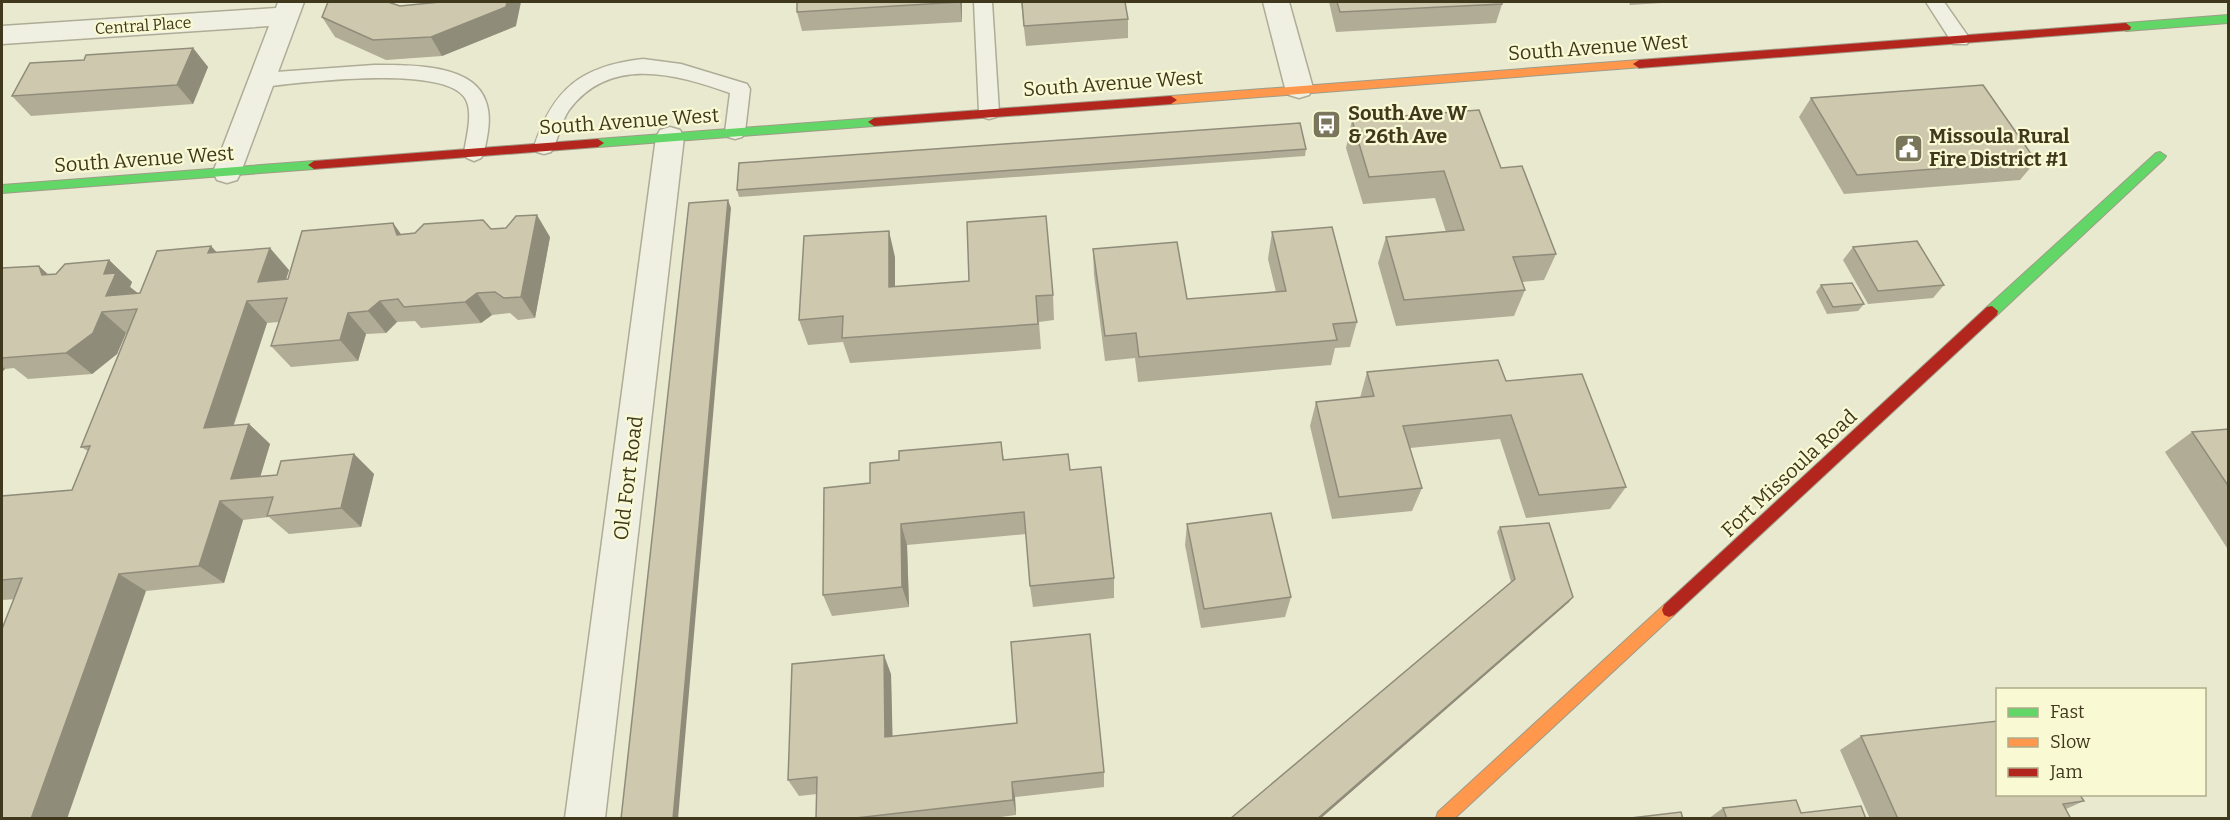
<svg xmlns="http://www.w3.org/2000/svg" width="2230" height="820" font-family="Bitter,serif">
<style>
.lines{fill:none;stroke-linecap:round;stroke-linejoin:round}
.lane-casing{stroke:#aeac97;stroke-width:3}
.street-casing{stroke:#aeac97;stroke-width:3}
.fast-casing{stroke:#9e9c88;stroke-width:2}
.slow-casing{stroke:#9e9c88;stroke-width:2}
.jam-casing{stroke:#9e9c88;stroke-width:2}
.lane{fill:#f0f0e2;fill-rule:evenodd}
.street{fill:#f0f0e2;fill-rule:evenodd}
.fast{fill:#63d668;fill-rule:evenodd}
.slow{fill:#ff974d;fill-rule:evenodd}
.jam{fill:#b3261e;fill-rule:evenodd}
.wall{fill:#b1ac96}
.shaded-wall{fill:#908c7a}
.building{fill:#cec8af;stroke:#908c7a;stroke-width:1.5}
.labels{text-anchor:middle;stroke-width:4.5;stroke-linejoin:round;paint-order:stroke}
.far-street-label{font-size:16px;fill:#3f381d;stroke:#f9fad4}
.street-label{font-size:20px;fill:#3f381d;stroke:#f9fad4}
.poi-label{font-size:20px;font-weight:bold;fill:#3f381d;stroke:#f9fad4;text-anchor:start}
</style>
<rect width="100%" height="100%" fill="#e9e9cf"/>
<g class="lines">
<defs>
<g id="lane">
<polygon points="974,2 992,2 999,112 996,117 989,119 982,117 979,112"/>
<polygon points="1926,2 1944,2 1970,39 1967,44 1953,44"/>
<path d="M643,59l38,5 66,20 3,5 -5,43 -3,5 -7,2 -7,-2 -3,-5 5,-39c-54,-19 -120,-38 -161,17 -9,13 -10,29 -18,42l-7,2 -7,-2 -3,-5c19,-58 47,-81 109,-88z"/>
<path d="M374,65c34,0 100,-2 112,37 6,17 1,35 -2,51l-3,5 -7,3 -7,-3 -3,-5c2,-15 10,-41 1,-55 -23,-34 -164,-15 -203,-11l-7,-2 -3,-5 3,-5 7,-2z"/>
</g>
<g id="street">
<polygon points="278,2 304,2 241,172 237,180 227,183 217,180 213,172 269,26 2,44 2,26 276,8"/>
<polygon points="1263,2 1289,2 1313,88 1309,95 1299,98 1289,95 1285,88"/>
<polygon points="670,127 680,130 684,137 605,818 565,818 656,137 660,130"/>
</g>
<g id="fast">
<polygon points="2228,15 2228,23 2126,31 2121,27 2126,23"/>
<polygon points="874,118 880,122 874,126 598,147 592,143 598,139"/>
<polygon points="2160,152 2166,156 2164,159 1997,315 1987,315 1986,311 1987,307 2156,153"/>
<polygon points="314,161 320,165 314,169 2,193 2,185"/>
</g>
<g id="slow">
<polygon points="1639,60 1645,64 1643,67 1171,104 1165,100 1171,96"/>
<polygon points="1669,603 1674,605 1676,610 1674,615 1455,818 1436,818 1438,812 1664,605"/>
</g>
<g id="jam">
<polygon points="2126,23 2131,27 2130,30 1639,68 1633,64 1639,60"/>
<polygon points="1171,96 1177,100 1171,104 874,126 868,122 874,118"/>
<polygon points="598,139 604,143 598,147 314,169 308,165 314,161"/>
<polygon points="1992,306 1998,311 1997,315 1674,615 1669,617 1664,615 1662,610 1664,605 1987,307"/>
</g>
</defs>
<use href="#lane" class="lane-casing"/>
<use href="#street" class="street-casing"/>
<use href="#fast" class="fast-casing"/>
<use href="#slow" class="slow-casing"/>
<use href="#jam" class="jam-casing"/>
<use href="#lane" class="lane"/>
<use href="#street" class="street"/>
<use href="#fast" class="fast"/>
<use href="#slow" class="slow"/>
<use href="#jam" class="jam"/>
</g>
<g class="wall">
<polygon points="328,2 392,2 392,3 400,6 516,26 442,56 386,60 335,37 322,17"/>
<polygon points="962,2 962,22 802,31 797,12"/>
<polygon points="1021,2 1125,2 1128,19 1128,38 1026,46"/>
<polygon points="1329,2 1502,2 1502,4 1496,23 1336,32"/>
<polygon points="1629,2 1677,2 1630,5"/>
<polygon points="193,48 208,67 193,104 31,116 12,96 84,60"/>
<polygon points="1811,98 2036,161 2020,180 1844,194 1799,117"/>
<polygon points="1352,120 1501,168 1556,254 1544,280 1522,282 1525,290 1514,316 1396,326 1378,263 1386,237 1446,232 1435,198 1363,204 1346,148"/>
<polygon points="1306,149 1305,156 739,197 737,190"/>
<polygon points="393,223 401,234 491,229 550,237 535,318 518,320 510,313 492,315 481,323 421,328 415,321 397,322 386,333 366,334 358,361 291,367 271,346 279,322 267,323 234,425 249,424 270,444 260,476 277,475 354,454 374,474 361,527 289,534 269,517 243,520 224,583 146,591 2,600 2,496 72,490 88,451 81,447 127,333 126,333 117,354 92,374 28,379 14,368 5,369 2,372 2,268 39,266 48,275 56,274 109,260 132,282 130,287 137,293 140,293 217,252 289,270 286,279 288,279"/>
<polygon points="1272,232 1357,322 1350,347 1335,348 1331,365 1138,382 1135,358 1105,361 1094,275 1093,249 1187,299 1276,292 1268,259"/>
<polygon points="1853,247 1944,285 1933,298 1868,304 1843,260"/>
<polygon points="895,257 895,286 1053,295 1054,320 1039,322 1041,349 850,363 843,342 808,345 799,320"/>
<polygon points="1821,285 1864,304 1858,311 1827,314 1816,292"/>
<polygon points="1367,372 1506,381 1626,487 1610,509 1526,518 1500,439 1410,448 1422,488 1412,511 1332,519 1310,426 1316,402 1360,398"/>
<polygon points="2229,429 2229,551 2165,452 2192,432"/>
<polygon points="1001,442 1004,460 1070,470 1114,578 1114,598 1033,607 1030,586 1026,534 907,545 909,607 832,616 823,595 870,483 899,460"/>
<polygon points="1187,524 1291,597 1285,617 1201,628 1185,545"/>
<polygon points="1500,527 1569,602 1320,819 1230,819 1511,582 1497,532"/>
<polygon points="891,674 892,736 1104,772 1104,787 1015,797 1016,815 985,819 816,819 817,794 799,796 788,780"/>
<polygon points="1861,736 1998,795 2084,801 2066,809 2071,819 1870,819 1840,750"/>
<polygon points="1723,808 1801,813 1866,819 1708,819"/>
</g>
<g class="shaded-wall">
<polygon points="507,2 521,2 516,26 442,56 431,37"/>
<polygon points="960,2 962,2 962,22"/>
<polygon points="193,48 208,67 193,104 177,85"/>
<polygon points="728,200 731,208 678,819 673,819"/>
<polygon points="537,215 550,237 535,318 521,297"/>
<polygon points="393,223 409,246 397,235"/>
<polygon points="889,231 895,257 895,313 889,287"/>
<polygon points="211,246 231,268 208,253"/>
<polygon points="270,248 289,270 280,298 258,282"/>
<polygon points="109,260 132,282 130,287 139,294 106,296 104,274"/>
<polygon points="39,266 63,288 42,275"/>
<polygon points="477,293 492,315 481,323 465,302"/>
<polygon points="247,301 267,323 226,447 204,428"/>
<polygon points="380,301 397,322 386,333 368,311"/>
<polygon points="102,312 126,333 117,354 92,374 66,353"/>
<polygon points="348,313 366,334 358,361 340,340"/>
<polygon points="2,366 5,369 2,372"/>
<polygon points="249,424 270,444 254,498 231,479"/>
<polygon points="354,454 374,474 361,527 341,508"/>
<polygon points="220,501 243,520 224,583 199,566"/>
<polygon points="901,524 907,545 909,607 902,587"/>
<polygon points="119,574 146,591 67,819 31,819"/>
<polygon points="1573,597 1569,602 1320,819 1317,819"/>
<polygon points="884,655 891,674 893,753 885,737"/>
<polygon points="1012,782 1015,797 1016,815 1013,800"/>
</g>
<g class="building">
<polygon points="328,2 388,2 400,6 440,2 507,2 506,7 431,37 373,40 322,17"/>
<polygon points="797,2 960,2 797,12"/>
<polygon points="1022,2 1125,2 1128,19 1024,26"/>
<polygon points="1337,2 1502,2 1502,4 1340,12"/>
<polygon points="193,48 177,85 12,96 30,63 84,60 86,55"/>
<polygon points="1983,85 2036,161 1857,175 1811,98"/>
<polygon points="1479,110 1501,168 1522,166 1556,254 1513,257 1525,290 1404,300 1386,237 1464,230 1444,171 1369,177 1352,120"/>
<polygon points="1300,123 1306,149 737,190 739,163"/>
<polygon points="728,200 673,819 621,819 689,203"/>
<polygon points="537,215 521,297 504,298 495,292 477,293 465,302 404,307 398,299 380,301 368,311 348,313 340,340 271,346 287,298 247,301 204,428 249,424 231,479 277,475 281,461 354,454 341,508 267,516 273,497 220,501 199,566 119,574 31,819 2,819 2,629 22,578 2,580 2,496 72,490 90,446 81,447 137,309 102,312 93,333 66,353 2,358 2,268 39,266 42,275 56,274 65,264 109,260 104,274 116,273 106,296 140,293 157,251 211,246 208,253 270,248 258,282 288,279 302,231 393,223 397,235 415,233 424,224 483,220 491,229 506,228 516,216"/>
<polygon points="1046,216 1053,295 1036,296 1038,324 842,338 843,316 799,320 804,236 889,231 889,287 969,281 967,222"/>
<polygon points="1332,227 1357,322 1333,324 1337,340 1139,357 1136,333 1105,336 1093,249 1177,242 1187,299 1286,291 1272,232"/>
<polygon points="1917,241 1944,285 1878,291 1853,247"/>
<polygon points="1852,283 1864,304 1833,307 1821,285"/>
<polygon points="1498,360 1506,381 1582,374 1626,487 1539,495 1511,415 1403,426 1422,488 1339,497 1316,402 1374,396 1367,372"/>
<polygon points="2229,429 2229,487 2192,432"/>
<polygon points="1001,442 1003,460 1068,454 1070,470 1101,467 1114,578 1030,586 1024,512 901,524 902,587 823,595 824,488 870,483 870,463 899,460 899,451"/>
<polygon points="1271,513 1291,597 1204,609 1187,524"/>
<polygon points="1549,523 1573,597 1317,819 1230,819 1515,579 1500,527"/>
<polygon points="1090,634 1104,772 1012,782 1013,800 847,819 816,819 817,777 788,780 792,664 884,655 885,737 1017,723 1011,642"/>
<polygon points="1998,721 1998,795 2080,795 2084,801 2063,804 2071,819 1898,819 1861,736"/>
<polygon points="1796,800 1801,813 1861,806 1866,819 1727,819 1723,808"/>
<polygon points="1681,812 1683,819 1622,819"/>
</g>
<defs>
<symbol id="bus-square" viewBox="-11 -11 22 22"><rect x="-9" y="-9" width="18" height="18" rx="4" fill="#7a765b" stroke="#f9fad4"/><path d="M-5-6H5V4H4V6H2V4H-2V6H-4V4H-5ZM-3.5-4V0h7V-4ZM-3.5 1.2v1.5H-2V1.2ZM2 1.2v1.5H3.5V1.2Z" fill="#fff"/></symbol>
<symbol id="civic-square" viewBox="-11 -11 22 22"><rect x="-9" y="-9" width="18" height="18" rx="4" fill="#7a765b" stroke="#f9fad4"/><path d="M-.6-6.5H3V-4.5H.6V-3L4-1V1h2V6H-6V1h2V-1L-.6-3ZM-1.2 2.5V6h2.4V2.5Z" fill="#fff"/></symbol>
</defs>
<g fill-rule="evenodd">
<use href="#bus-square" x="1310" y="108" width="33" height="33"/>
<use href="#civic-square" x="1892" y="132" width="33" height="33"/>
</g>
<g class="labels">
<g class="far-street-label">
<text transform="translate(143 25) rotate(-4)" y="6">Central Place</text>
</g>
<g class="street-label">
<text transform="translate(1598 47) rotate(-4)" y="7">South Avenue West</text>
<text transform="translate(1113 83) rotate(-4)" y="7">South Avenue West</text>
<text transform="translate(629 121) rotate(-4)" y="7">South Avenue West</text>
<text transform="translate(144 159) rotate(-4)" y="7">South Avenue West</text>
<text transform="translate(1789 473) rotate(-43)" y="7">Fort Missoula Road</text>
<text transform="translate(628 478) rotate(-83)" y="7">Old Fort Road</text>
</g>
<g class="poi-label">
<text x="1348" y="120">South Ave W<tspan x="1348" dy="23">&amp; 26th Ave</tspan></text>
<text x="1929" y="143">Missoula Rural<tspan x="1929" dy="23">Fire District #1</tspan></text>
</g>
</g>
<rect width="2230" height="820" fill="none" stroke="#3f381d" stroke-width="6"/>
<rect x="1996" y="688" width="210" height="108" fill="#f9fad4" stroke="#afac8b" stroke-width="1.5"/>
<rect x="2008" y="708" width="30" height="9" fill="#63d668" stroke="#afac8b" stroke-width="1.5"/>
<text x="2050" y="718" font-size="18" fill="#3f381d">Fast</text>
<rect x="2008" y="738" width="30" height="9" fill="#ff974d" stroke="#afac8b" stroke-width="1.5"/>
<text x="2050" y="748" font-size="18" fill="#3f381d">Slow</text>
<rect x="2008" y="768" width="30" height="9" fill="#b3261e" stroke="#afac8b" stroke-width="1.5"/>
<text x="2050" y="778" font-size="18" fill="#3f381d">Jam</text>
</svg>
